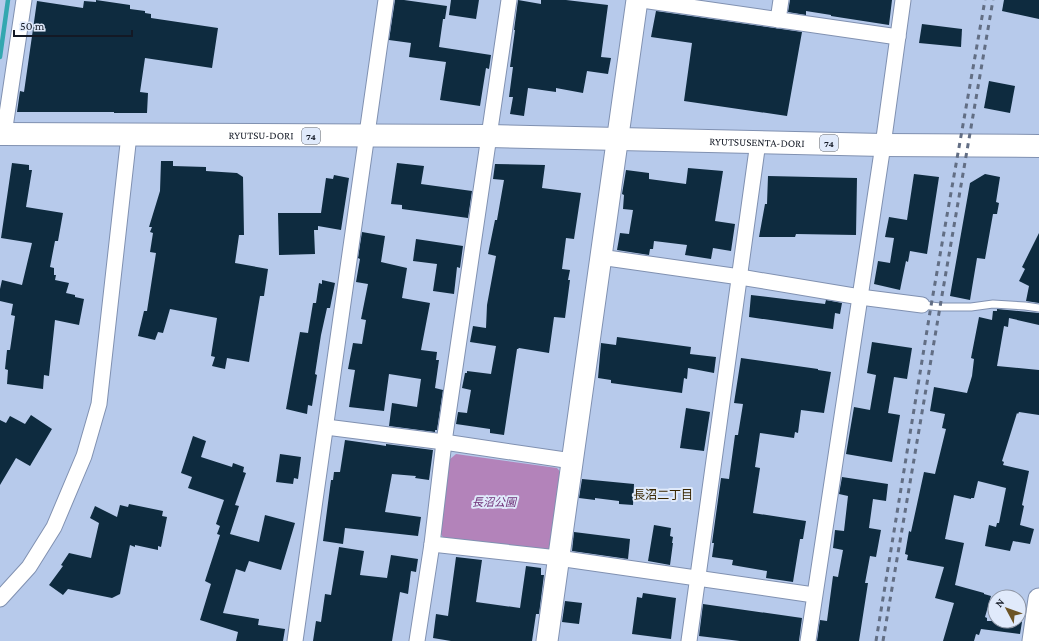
<svg xmlns="http://www.w3.org/2000/svg" width="1039" height="641" font-family="'Crimson Pro','Noto Sans JP',serif">
<style>
.green{fill:#b383ba}
.lines{fill:none;stroke-linecap:round;stroke-linejoin:round}
.stream{stroke:#34a7b0;stroke-width:4.5}
.building{fill:#0e2b3f}
.lane-casing{stroke:#8091b1;stroke-width:9}
.street-casing{stroke:#8091b1;stroke-width:17}
.secondary-casing{stroke:#8091b1;stroke-width:23}
.primary-casing{stroke:#8091b1;stroke-width:24}
.lane{stroke:#fff;stroke-width:7}
.street{stroke:#fff;stroke-width:15}
.secondary{stroke:#fff;stroke-width:21}
.primary{stroke:#fff;stroke-width:22}
.rail{stroke:#626e84;stroke-width:3;stroke-dasharray:5 5;stroke-linecap:butt}
.labels{text-anchor:middle;stroke-width:4;stroke-linejoin:round;paint-order:stroke}
.shield{fill:#e0eafb;stroke:#505865;stroke-width:1}
.shield-label{font-size:10px;font-weight:bold;fill:#131925}
.street-label{font-size:11px;fill:#131925;stroke:#e0eafb}
.park-label{font-size:11px;font-style:italic;fill:#6f3178;stroke:#e0eafb}
.neighbourhood-label{font-size:12px;fill:#382600;stroke:#e0eafb}
</style>
<rect width="100%" height="100%" fill="#b7caeb"/>
<polygon class="green" points="456,454 557,468 562,474 552,546 546,552 444,539 439,531 449,460"/>
<g class="lines">
<polyline class="stream" points="0,57 8,0"/>
</g>
<g class="building">
<polygon points="96,0 130,5 130,9 145,11 145,13 151,14 151,18 218,28 212,68 145,58 140,92 148,93 147,113 114,113 114,112 17,112 20,91 24,92 37,1 83,8 84,1 96,2"/>
<polygon points="395,0 404,0 447,6 445,19 443,19 439,47 491,55 489,69 486,68 480,106 440,100 446,62 409,57 411,43 389,40"/>
<polygon points="451,0 479,0 476,19 449,15"/>
<polygon points="518,0 541,4 541,0 566,0 608,5 601,57 611,58 608,74 587,71 583,93 556,88 556,92 528,88 524,116 510,114 513,97 509,97 513,67 510,67 515,30 514,30"/>
<polygon points="790,0 892,0 889,25 831,16 831,15 806,11 806,15 788,12"/>
<polygon points="1004,0 1039,0 1039,19 1002,11"/>
<polygon points="656,11 802,32 787,116 684,101 692,43 651,37"/>
<polygon points="922,24 962,29 961,47 919,43"/>
<polygon points="989,81 1015,86 1010,113 984,108"/>
<polygon points="161,161 173,161 173,166 206,167 206,171 237,173 243,177 244,235 239,235 235,263 268,269 264,296 260,296 249,362 227,358 225,369 212,366 215,357 211,356 217,318 170,309 163,333 158,332 155,340 138,336 144,311 147,311 156,253 150,252 153,233 150,232 152,227 149,227 160,191"/>
<polygon points="12,163 29,165 29,170 32,170 26,207 63,213 58,241 55,241 50,267 54,268 54,275 56,275 55,280 69,283 66,293 75,295 75,297 84,299 79,325 55,320 49,376 44,375 43,389 7,384 8,370 5,369 7,350 10,350 15,316 11,315 13,304 0,301 0,289 2,280 22,285 32,243 1,238"/>
<polygon points="397,163 424,166 421,184 472,191 468,218 402,209 402,205 391,204"/>
<polygon points="495,164 545,165 542,188 581,193 574,239 566,238 562,269 570,270 568,280 570,280 565,318 554,317 549,353 519,348 518,349 517,349 504,435 490,433 490,429 456,424 458,412 467,413 471,390 462,388 465,373 467,373 467,371 491,374 496,346 470,342 473,326 486,328 487,305 496,256 488,254 495,220 497,220 504,180 493,179"/>
<polygon points="688,168 723,171 715,221 735,224 731,251 713,248 711,259 685,255 687,245 654,241 653,249 650,249 649,255 617,250 620,233 629,234 633,210 623,209 624,195 622,194 626,170 649,173 649,179 686,184"/>
<polygon points="914,174 939,177 927,254 910,251 908,262 906,261 900,290 874,284 878,261 890,263 894,238 885,237 889,217 907,220"/>
<polygon points="985,174 1000,177 996,202 999,203 997,214 993,214 985,259 977,258 970,300 950,296 970,183"/>
<polygon points="334,175 349,178 341,230 318,226 318,230 314,230 315,254 279,255 278,213 321,213 326,178 333,179"/>
<polygon points="768,176 857,178 856,235 796,234 795,237 759,237 765,204 767,204"/>
<polygon points="362,232 385,236 381,262 407,268 402,298 430,303 421,350 437,352 436,360 439,360 435,388 443,390 437,430 435,430 435,432 389,426 392,403 417,407 421,379 389,374 384,411 349,407 355,370 348,369 353,343 362,344 366,320 361,319 368,284 356,282 360,259 358,258"/>
<polygon points="1039,233 1039,303 1026,301 1029,286 1019,281 1025,269 1022,267"/>
<polygon points="416,239 463,246 460,268 457,267 454,294 433,291 437,264 413,261"/>
<polygon points="322,280 335,283 330,308 327,308 321,335 315,374 317,375 312,406 308,405 307,414 286,409 300,332 308,333 313,303 316,303 319,283 322,284"/>
<polygon points="751,295 825,304 826,300 842,303 840,314 835,313 833,329 749,317"/>
<polygon points="997,309 1039,313 1039,325 1009,318 1008,327 1004,326 997,366 1039,370 1039,415 1019,412 1018,414 1017,413 1002,461 1004,462 1003,465 1029,471 1022,505 1024,506 1020,525 1034,529 1030,544 1013,541 1010,551 985,546 989,525 996,527 997,523 999,523 1006,488 978,481 974,498 971,498 971,499 954,495 945,539 964,543 955,585 984,593 984,594 991,596 985,617 987,618 987,621 1013,621 1022,622 1020,634 981,629 979,635 976,634 974,641 943,641 954,603 935,598 944,567 907,560 908,555 905,554 909,531 911,532 924,472 935,474 946,429 942,428 945,414 930,411 934,387 967,393 972,376 974,359 971,358 979,317 992,320 993,311 997,311"/>
<polygon points="617,337 691,347 690,354 716,357 714,373 688,368 687,379 684,378 682,393 611,383 611,380 598,378 601,343 616,345"/>
<polygon points="872,342 912,348 907,379 894,377 888,413 900,415 892,462 846,454 854,407 870,410 876,375 867,373"/>
<polygon points="741,358 818,369 818,370 831,372 824,413 801,410 798,433 795,432 794,438 760,433 755,467 760,468 753,513 806,521 803,539 800,539 793,582 766,578 767,571 732,565 733,560 712,557 714,543 712,543 721,478 729,479 735,435 738,435 743,404 734,403"/>
<polygon points="686,408 710,412 704,451 680,448"/>
<polygon points="31,415 52,429 30,466 16,458 0,485 0,420 6,423 10,416 25,424"/>
<polygon points="193,436 206,441 201,457 232,467 233,463 244,467 243,472 246,473 235,505 239,506 230,534 259,542 265,515 295,523 281,570 249,561 245,572 236,569 223,613 259,619 258,625 285,629 283,641 236,641 238,632 200,620 211,584 205,581 220,535 217,534 220,526 216,524 224,500 188,488 192,477 181,473"/>
<polygon points="345,440 380,445 386,446 386,444 433,450 429,480 415,478 416,476 392,474 385,512 421,517 418,536 345,528 343,544 323,541 331,480 333,480 334,472 340,472"/>
<polygon points="280,454 301,457 298,479 294,478 293,484 276,482"/>
<polygon points="842,477 888,484 886,501 873,499 869,528 881,530 876,557 870,556 865,583 868,583 859,641 817,641 820,620 827,621 833,576 838,577 843,550 833,548 835,530 844,531 848,496 839,494"/>
<polygon points="582,479 634,484 633,505 619,504 619,501 595,498 595,500 579,498"/>
<polygon points="129,504 163,511 162,516 167,517 161,547 158,546 158,550 135,545 135,547 130,545 120,594 112,598 68,589 63,595 49,585 63,566 61,565 69,553 91,558 99,523 90,518 95,506 117,517 120,505 128,507"/>
<polygon points="654,525 671,528 670,536 673,537 672,543 673,543 670,565 648,561"/>
<polygon points="574,532 630,539 628,559 572,551"/>
<polygon points="339,547 364,551 360,575 387,578 391,555 418,559 416,572 411,571 408,594 400,592 392,641 313,641 316,621 321,622 325,594 331,595"/>
<polygon points="456,557 482,560 476,602 520,608 526,566 541,568 541,575 544,575 539,614 536,614 532,641 451,641 433,638 436,614 448,616"/>
<polygon points="643,593 676,598 671,639 632,634 637,597 642,598"/>
<polygon points="565,601 582,603 579,624 562,622"/>
<polygon points="703,604 802,618 799,641 740,641 699,636"/>
</g>
<g class="lines">
<defs>
<polyline id="lane" points="922,305 940,307 971,307 993,304 1025,306 1039,308"/>
<g id="street">
<polyline points="642,0 898,37"/>
<polyline points="778,20 781,0"/>
<polyline points="4,134 24,0"/>
<polyline points="600,257 740,277 860,297 922,305"/>
<polyline points="326,427 444,442 572,461"/>
<polyline points="432,544 558,558 814,595"/>
<polyline points="0,599 29,567 54,527 84,456 99,404 129,135"/>
<polyline points="295,641 386,0"/>
<polyline points="417,641 432,544 444,442 509,0"/>
<polyline points="689,641 758,142"/>
<polyline points="808,641 883,145 903,0"/>
</g>
<g id="secondary">
<polyline points="547,641 637,0"/>
<polyline points="1033,641 1039,599"/>
</g>
<g id="primary">
<path id="s1" d="M0,134l489,2 394,9 156,1"/>
</g>
</defs>
<use href="#lane" class="lane-casing"/>
<use href="#street" class="street-casing"/>
<use href="#secondary" class="secondary-casing"/>
<use href="#primary" class="primary-casing"/>
<use href="#lane" class="lane"/>
<use href="#street" class="street"/>
<use href="#secondary" class="secondary"/>
<use href="#primary" class="primary"/>
<g class="rail">
<polyline points="876,641 931,306 985,0"/>
<polyline points="883,641 940,307 993,0"/>
</g>
</g>
<g class="labels">
<g class="shield">
<rect x="302" y="128" width="18" height="16" rx="3"/>
<rect x="820" y="135" width="18" height="16" rx="3"/>
</g>
<g class="shield-label">
<text x="311" y="140">74</text>
<text x="829" y="147">74</text>
</g>
<g class="street-label">
<text dy="4" stroke="none"><textPath href="#s1" startOffset="261">RYUTSU-DORI</textPath></text>
<text dy="4" stroke="none"><textPath href="#s1" startOffset="757">RYUTSUSENTA-DORI</textPath></text>
</g>
<g class="park-label">
<text x="494" y="506">長沼公園</text>
</g>
<g class="neighbourhood-label">
<text x="663" y="499">長沼二丁目</text>
</g>
</g>
<g transform="translate(1007 609) rotate(311)"><circle r="19" fill="#e0eafb" stroke="#8e96a5"/>
<path d="M0-3L7 15L0 10L-7 15Z" fill="#6c5425"/>
<text y="-6" font-size="11" font-weight="bold" text-anchor="middle" fill="#131925">N</text>
</g>
<path d="M14 30v6h118v-6" fill="none" stroke="#131925" stroke-width="2"/>
<text x="20" y="30" font-size="12" fill="#131925" stroke="#e0eafb" stroke-width="3" paint-order="stroke">50 m</text>
</svg>
